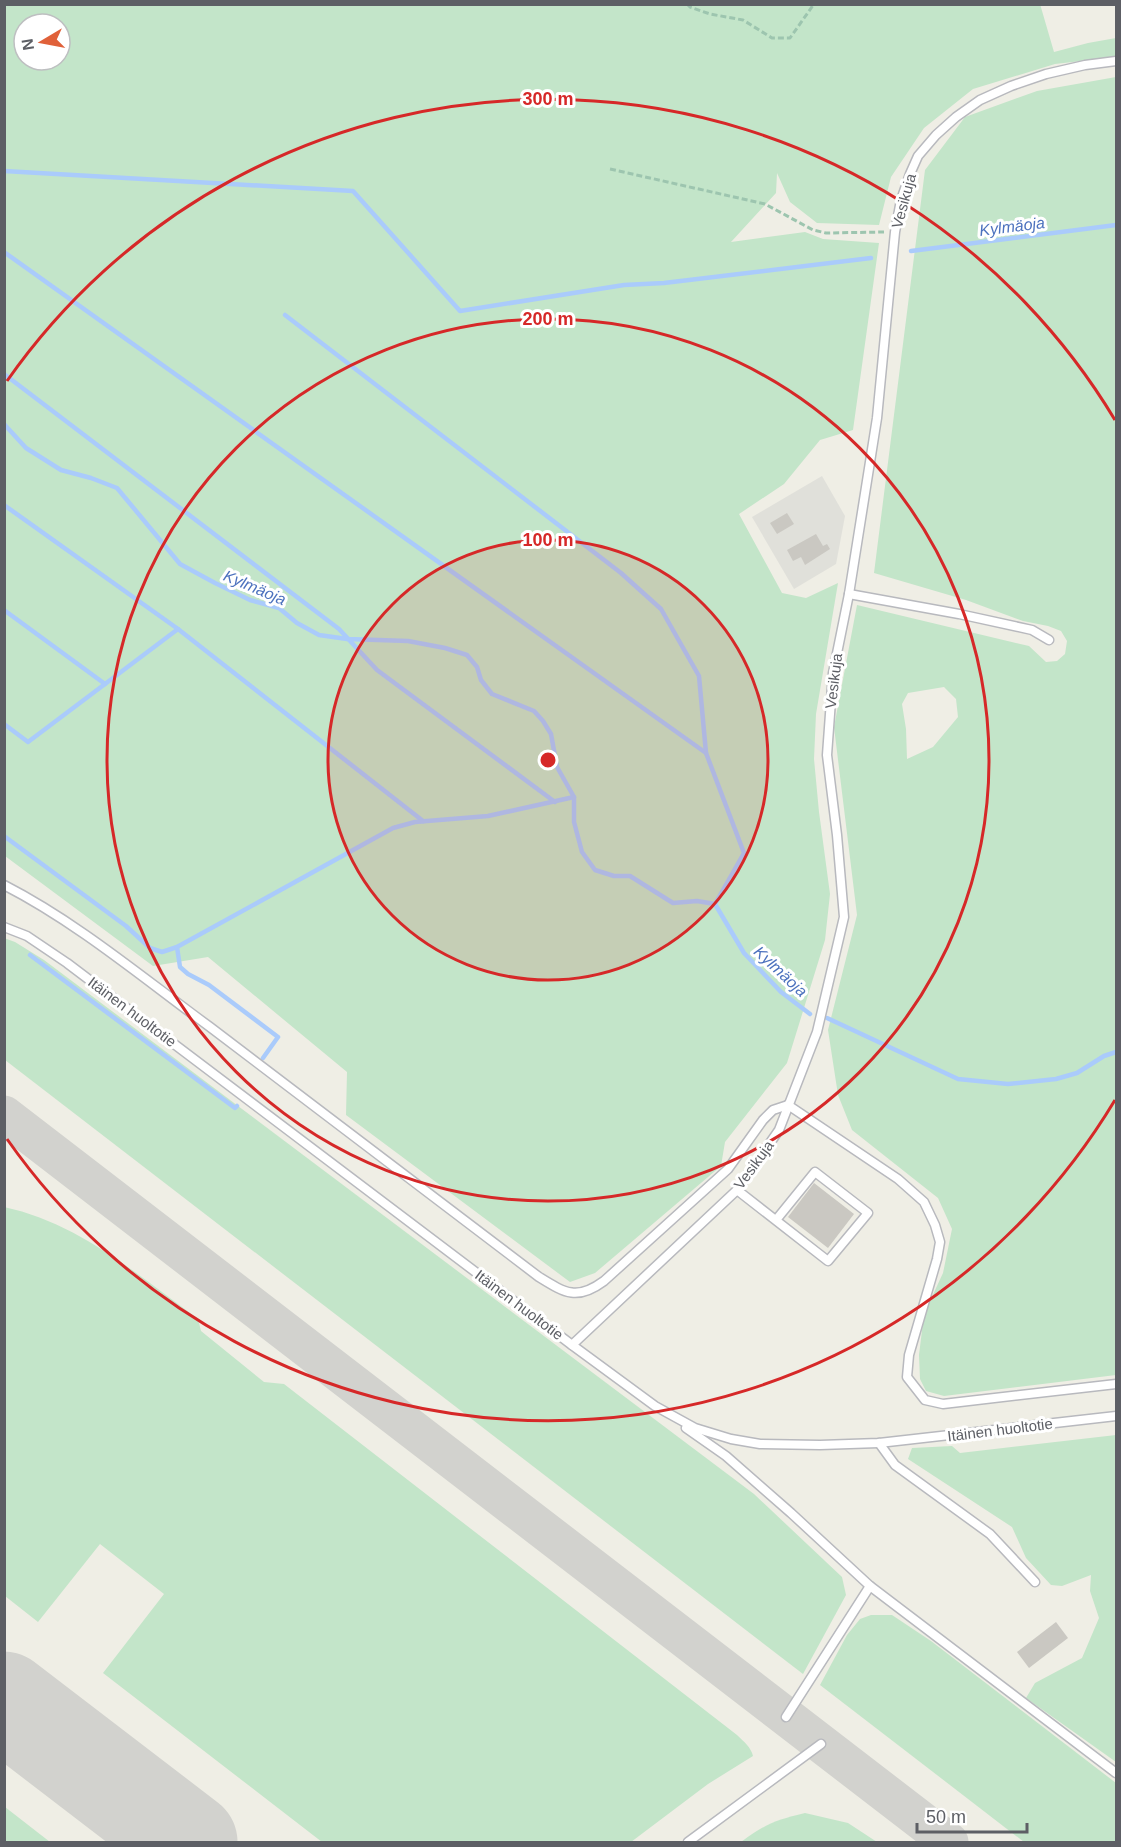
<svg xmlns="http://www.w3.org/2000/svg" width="1121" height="1847" font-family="Arial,sans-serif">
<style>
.industrial{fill:#e0e0da}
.green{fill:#c3e5c9;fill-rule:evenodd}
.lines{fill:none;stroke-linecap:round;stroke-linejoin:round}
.stream{stroke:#aacbfb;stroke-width:4.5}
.taxiway{stroke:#d2d2ce;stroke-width:39}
.runway{stroke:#d2d2ce;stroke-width:99}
.building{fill:#cac8c2}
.service-casing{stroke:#b8b9be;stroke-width:11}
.path{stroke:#9dc5af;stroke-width:3;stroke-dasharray:6 3;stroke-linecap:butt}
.service{stroke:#fff;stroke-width:8}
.ring{fill:none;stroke:#d62828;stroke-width:3}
.labels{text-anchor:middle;stroke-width:6;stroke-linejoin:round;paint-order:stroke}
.street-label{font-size:15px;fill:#5d5f65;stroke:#fff}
.water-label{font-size:16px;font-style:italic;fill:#4d72be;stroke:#fff}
.centre{fill:#d62828;stroke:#fff;stroke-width:3}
.ring-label{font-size:18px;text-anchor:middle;font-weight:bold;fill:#d62828;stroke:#fff;stroke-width:6;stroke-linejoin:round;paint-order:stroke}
</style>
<rect width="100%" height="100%" fill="#efeee5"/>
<polygon class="industrial" points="822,476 845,516 836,564 794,589 752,517"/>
<g class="green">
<path d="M1040,4l14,48 34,-9 28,-5v19l-61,7 -82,25 -49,39 -33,49 -12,48 -62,-2 -27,-21 -13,-29 -1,20 -45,49 74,-10 18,7 56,4 -26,187 -33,10 -36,44 -45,30 43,79 24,5 32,-15 -22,131 -2,45 5,53 11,82 -5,46 -38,123 -62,79 -4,24 -126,107 -25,9 -224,-167 1,-43 -139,-115 -55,9 -148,-110v-851zM24,24h36v36h-36z"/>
<path d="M1116,77v1298l-172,21 -18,-5 -6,-12 -1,-24 5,-41 19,-41 9,-44 -14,-31 -86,-68 -14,-35 -10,-65 29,-115 -23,-188 23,-122 172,41 17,16 11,-1 8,-7 2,-13 -6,-10 -13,-5 -25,-5 -57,-21 -92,-27 51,-403 40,-53 72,-26zM944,687l12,12 2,18 -25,30 -26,12 -1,-30 -4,-25 6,-11z"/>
<polygon points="4,938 15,942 44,960 754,1494 842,1577 846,1595 803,1674 5,1060"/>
<path d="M4,1207c75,16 134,68 194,112l3,12 63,51 20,2 453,351c7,7 14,12 16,21l-45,28 -77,58h-309l-219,-169 61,-79 -64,-50 -62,78 -33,-26z"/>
<polygon points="1116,1435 1116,1762 1026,1698 1035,1683 1082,1658 1099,1618 1090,1591 1091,1575 1062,1586 1051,1585 1026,1558 1012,1527 908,1459 912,1448 952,1446 960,1453"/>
<polygon points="871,1615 892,1615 931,1641 1116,1783 1116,1842 1024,1842 820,1685 847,1635 860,1619"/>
<polygon points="5,1807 50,1842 5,1842"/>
<path d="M805,1813l43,10 29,19h-136c24,-18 35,-22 64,-29z"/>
</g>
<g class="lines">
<g class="stream">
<polyline points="4,171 353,191 460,311 624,285 664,283 871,258"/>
<polyline points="911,251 1116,225"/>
<polyline points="4,252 706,753 744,853 715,904"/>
<polyline points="285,315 621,573 661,609 699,676 706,753"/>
<polyline points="4,374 339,629 377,670 555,802"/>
<polyline points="4,424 26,448 61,470 91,478 117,488 180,564 215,583 250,600 279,608 297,623 319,635 347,639 408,641 445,648 467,655 477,667 481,680 492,694 534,711 543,721 551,734 557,767 574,797 574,822 582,852 595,870 614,876 630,876 673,903 697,901 715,904 744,953 781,992 810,1014"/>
<polyline points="4,505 178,629"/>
<polyline points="4,610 105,684"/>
<polyline points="4,724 28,742 178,629 423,821"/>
<polyline points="4,836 126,926 150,948 162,952 177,947 393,828 415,822 488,816 574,797"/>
<polyline points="177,947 180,967 188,974 209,985 278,1037 263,1058"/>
<polyline points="30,955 235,1108 237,1106"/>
<polyline points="827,1018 958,1079 1008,1084 1056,1079 1077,1073 1104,1056 1116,1052"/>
</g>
<polyline class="taxiway" points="4,1115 949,1842"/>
<polyline class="runway" points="4,1701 188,1842"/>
</g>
<g class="building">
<polygon points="787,513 794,524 777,534 770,523"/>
<polygon points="816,534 823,546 827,544 830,549 805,565 801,557 793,561 787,550"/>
<polygon points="814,1183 854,1214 828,1248 788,1217"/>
<polygon points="1056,1622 1068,1638 1029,1668 1017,1652"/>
</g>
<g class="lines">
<defs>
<g id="service">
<polyline points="849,594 959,614 1032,630 1049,640"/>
<path d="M4,885c74,38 139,93 206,142 110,83 220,166 329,250 26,16 38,24 65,4l124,-112 35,-49 10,-10 15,-5"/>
<polyline points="4,927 27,936 67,963 572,1345 655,1406 695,1428 731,1439 760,1444 820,1445 879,1443 1116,1416"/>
<polyline points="788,1105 898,1179 924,1202 935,1225 940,1242 937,1259 909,1355 907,1377 925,1400 943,1404 1116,1384"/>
<polyline points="737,1190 828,1261 868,1213 815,1172 776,1220"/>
<polyline points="572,1345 737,1190 779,1130 817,1032 844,917 837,835 827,755 833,673 849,594 877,418 895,232 901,200 910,174 918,156 936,135 956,117 980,100 1011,86 1046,74 1085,65 1116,61"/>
<polyline points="686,1428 726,1456 791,1513 870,1586 1116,1773"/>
<polyline points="879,1443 895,1465 990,1534 1035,1582"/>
<polyline points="786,1717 870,1586"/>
<polyline points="688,1842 821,1744"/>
</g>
</defs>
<use href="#service" class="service-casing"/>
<g class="path">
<polyline points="687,4 690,7 710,14 743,20 772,38 790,38 814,4"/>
<polyline points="610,169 765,204 813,230 826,233 884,232"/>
</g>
<use href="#service" class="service"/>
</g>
<circle cx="548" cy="760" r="220" fill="#d62828" fill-opacity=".12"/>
<g class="ring">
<circle cx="548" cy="760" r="220"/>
<circle cx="548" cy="760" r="441"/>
<path d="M1115 1100A661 661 0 0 1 7 1139M7 381A661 661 0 0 1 1115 420"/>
</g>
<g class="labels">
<g class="street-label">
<text transform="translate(904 201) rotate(-75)" y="5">Vesikuja</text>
<text transform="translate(834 681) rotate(-83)" y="5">Vesikuja</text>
<text transform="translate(132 1012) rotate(37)" y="5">Itäinen huoltotie</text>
<text transform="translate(754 1165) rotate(-54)" y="5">Vesikuja</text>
<text transform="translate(519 1305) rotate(37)" y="5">Itäinen huoltotie</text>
<text transform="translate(1000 1430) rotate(-7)" y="5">Itäinen huoltotie</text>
</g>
<g class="water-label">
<text transform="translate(1012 226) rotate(-7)" y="6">Kylmäoja</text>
<text transform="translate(255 587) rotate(23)" y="6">Kylmäoja</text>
<text transform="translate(781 971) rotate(43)" y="6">Kylmäoja</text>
</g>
</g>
<circle cx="548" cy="760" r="9" class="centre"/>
<g class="ring-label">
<text x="548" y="105">300 m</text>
<text x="548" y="325">200 m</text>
<text x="548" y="546">100 m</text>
</g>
<rect width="1121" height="1847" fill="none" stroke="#5d5f65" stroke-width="12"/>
<g transform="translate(42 42) rotate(260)"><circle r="28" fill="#ffffff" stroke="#bebfc1" stroke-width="1.5"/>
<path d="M0-4.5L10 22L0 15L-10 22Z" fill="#e0613a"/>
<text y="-9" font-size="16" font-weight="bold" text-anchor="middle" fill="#5d5f65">N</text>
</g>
<path d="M917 1823v9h110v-9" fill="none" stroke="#5d5f65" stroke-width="3"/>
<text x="926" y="1823" font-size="18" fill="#5d5f65" stroke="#ffffff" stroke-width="4.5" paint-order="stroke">50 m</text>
</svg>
